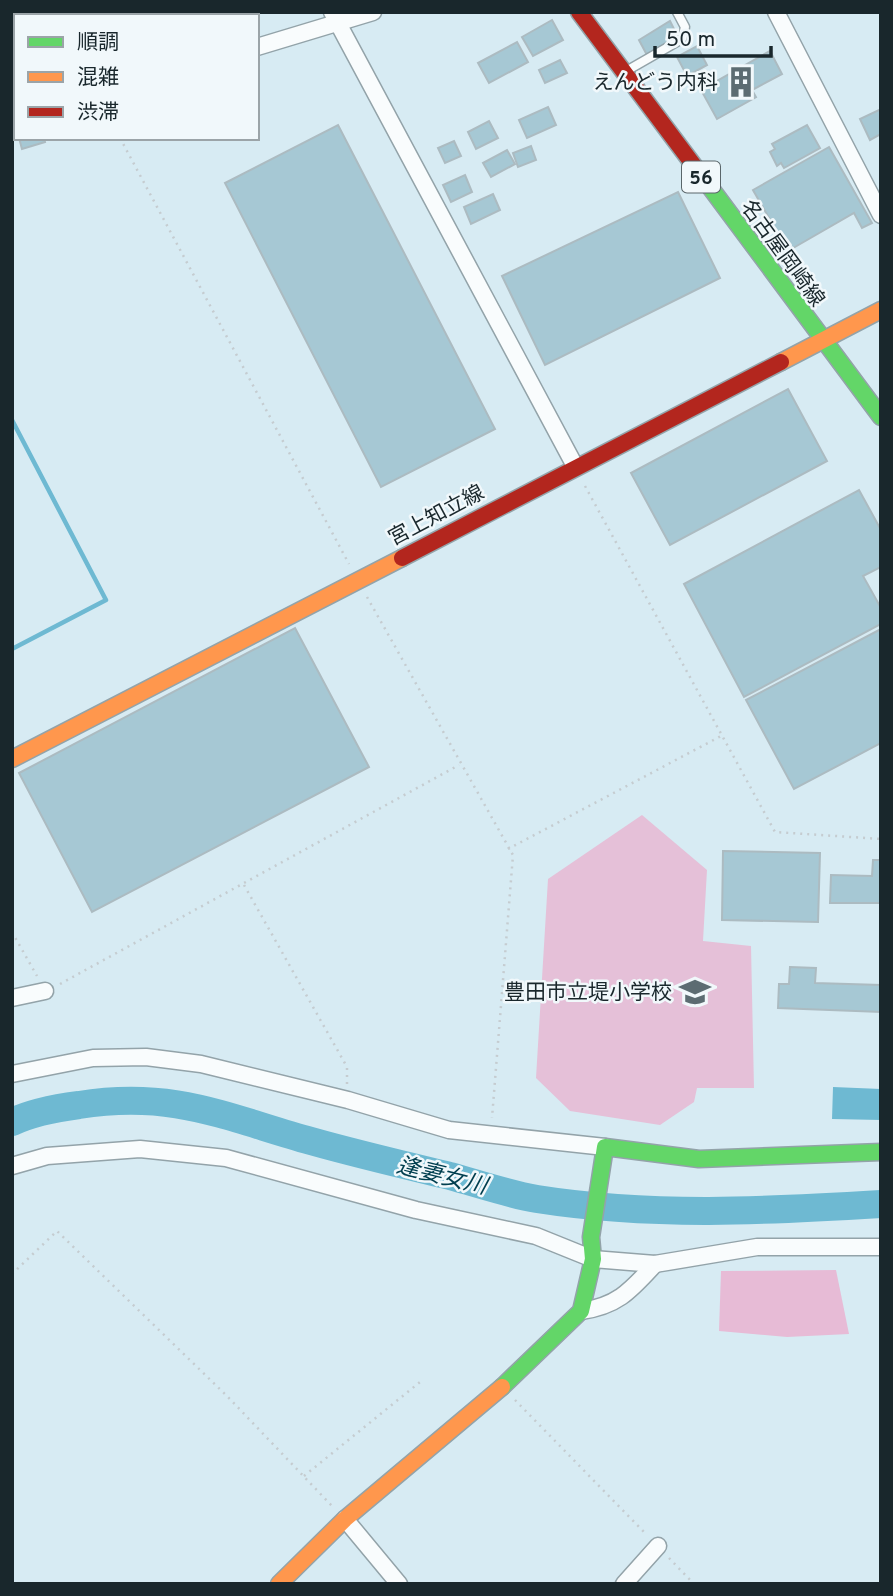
<svg xmlns="http://www.w3.org/2000/svg" width="893" height="1596" font-family="Overpass,'Noto Sans JP',sans-serif">
<style>
.green{fill:#e5c0d8}
.forest{fill:#e7bbd6}
.water{fill:#6eb9d2}
.lines{fill:none;stroke-linecap:round;stroke-linejoin:round}
.stream{stroke:#6eb9d2;stroke-width:4.5}
.river{stroke:#6eb9d2;stroke-width:28}
.building{fill:#a6c8d4;stroke:#acbbc1;stroke-width:2}
.lane-casing{stroke:#93a3a9;stroke-width:11}
.street-casing{stroke:#93a3a9;stroke-width:19}
.fast-casing{stroke:#93a3a9;stroke-width:19}
.slow-casing{stroke:#93a3a9;stroke-width:19}
.jam-casing{stroke:#93a3a9;stroke-width:19}
.path{stroke:#c5ccd0;stroke-width:2.5;stroke-dasharray:2 5;stroke-linecap:butt}
.lane{stroke:#f9fcfd;stroke-width:8}
.street{stroke:#f9fcfd;stroke-width:16}
.fast{stroke:#63d668;stroke-width:16}
.slow{stroke:#ff974d;stroke-width:16}
.jam{stroke:#b3261e;stroke-width:16}
.labels{text-anchor:middle;stroke-width:5;stroke-linejoin:round;paint-order:stroke}
.shield{fill:#f1f8fb;stroke:#5a666a;stroke-width:2}
.shield-label{font-size:19px;font-weight:bold;fill:#19272c}
.poi-label{font-size:21px;fill:#19272c;stroke:#f1f8fb;text-anchor:end}
.street-label{font-size:21px;fill:#19272c;stroke:#f1f8fb}
.water-label{font-size:23px;font-style:italic;fill:#003e4f;stroke:#f1f8fb}
</style>
<rect width="100%" height="100%" fill="#d7ebf3"/>
<polygon class="green" points="642,815 707,870 703,941 751,946 754,1088 697,1088 694,1102 660,1125 570,1111 536,1078 548,879"/>
<polygon class="forest" points="836,1270 849,1334 787,1337 719,1331 721,1271"/>
<polygon class="water" points="833,1087 881,1089 881,1120 832,1119"/>
<g class="lines">
<polyline class="stream" points="12,420 106,600 12,649"/>
<path class="river" d="M12,1122c21,-10 44,-14 67,-17 94,-15 146,12 232,36 46,13 93,24 139,35 29,8 58,18 87,23 114,18 229,12 344,5"/>
</g>
<g class="building">
<polygon points="552,20 563,40 533,56 522,37"/>
<polygon points="670,21 678,37 647,55 639,40"/>
<polygon points="517,42 528,62 489,83 478,63"/>
<polygon points="697,46 707,65 687,76 677,57"/>
<polygon points="770,51 782,74 752,90 756,97 717,119 701,90"/>
<polygon points="560,60 567,73 545,83 539,70"/>
<polygon points="548,107 556,125 527,138 519,120"/>
<polygon points="881,109 881,134 870,140 860,119"/>
<polygon points="489,121 498,138 476,149 468,132"/>
<polygon points="338,125 495,429 381,487 225,183"/>
<polygon points="807,125 820,148 784,168 781,163 777,166 770,152 775,149 772,144"/>
<polygon points="19,138 44,138 45,142 22,149"/>
<polygon points="454,141 461,156 445,163 438,148"/>
<polygon points="531,146 536,160 518,167 513,153"/>
<polygon points="829,147 872,223 862,228 854,213 788,251 753,190"/>
<polygon points="507,150 515,164 491,177 483,163"/>
<polygon points="465,175 472,192 451,202 443,185"/>
<polygon points="678,192 720,278 545,365 502,276"/>
<polygon points="493,194 500,210 471,224 464,207"/>
<polygon points="788,389 827,461 670,545 631,473"/>
<polygon points="859,490 881,530 881,567 863,576 881,608 881,624 744,697 684,584"/>
<polygon points="295,628 369,767 92,912 19,773"/>
<polygon points="881,629 881,743 794,789 746,700"/>
<polygon points="723,851 820,853 818,922 722,920"/>
<polygon points="873,860 881,860 881,903 830,903 831,875 872,876"/>
<polygon points="790,967 816,968 815,983 881,985 881,1012 778,1008 779,984 789,984"/>
</g>
<g class="lines">
<defs>
<polyline id="lane" points="628,70 682,39 685,27 677,12"/>
<g id="street">
<polyline points="332,12 575,466"/>
<polyline points="776,12 881,215"/>
<polyline points="257,47 373,12"/>
<polyline points="12,120 16,119"/>
<polyline points="12,998 45,991"/>
<polyline points="12,1074 93,1058 146,1057 201,1064 348,1100 449,1130 605,1147"/>
<polyline points="12,1166 47,1156 140,1149 226,1158 416,1210 536,1236 593,1259 655,1264 757,1247 881,1247"/>
<path d="M581,1311c37,-5 50,-21 74,-47"/>
<polyline points="345,1519 399,1584"/>
<polyline points="624,1584 658,1546"/>
</g>
<g id="fast">
<polyline points="707,183 881,417"/>
<polyline points="502,1387 581,1311 593,1259 591,1237 605,1147 699,1159 881,1152"/>
</g>
<g id="slow">
<polyline points="781,362 881,310"/>
<polyline points="12,759 402,558"/>
<polyline points="279,1584 345,1519 502,1387"/>
</g>
<g id="jam">
<polyline points="579,12 707,183"/>
<polyline points="402,558 781,362"/>
</g>
</defs>
<use href="#lane" class="lane-casing"/>
<use href="#street" class="street-casing"/>
<use href="#fast" class="fast-casing"/>
<use href="#slow" class="slow-casing"/>
<use href="#jam" class="jam-casing"/>
<g class="path">
<polyline points="120,138 349,564"/>
<polyline points="585,486 775,832 881,839"/>
<polyline points="367,597 513,855 492,1118"/>
<polyline points="508,849 721,736"/>
<polyline points="244,885 347,1067 347,1086"/>
<polyline points="12,932 37,976"/>
<polyline points="60,984 459,765"/>
<polyline points="12,1274 57,1231 228,1397 332,1506"/>
<polyline points="515,1400 647,1535"/>
<polyline points="304,1476 420,1382"/>
<polyline points="669,1558 694,1584"/>
</g>
<use href="#lane" class="lane"/>
<use href="#street" class="street"/>
<use href="#fast" class="fast"/>
<use href="#slow" class="slow"/>
<use href="#jam" class="jam"/>
</g>
<defs>
<symbol id="building-bare" viewBox="-9 -9 18 18"><path d="M-4-6H4V6H1V3H-1V6H-4ZM-2.5-4.3h1.7v1.8h-1.7ZM.8-4.3h1.7v1.8H.8ZM-2.5-1h1.7V.8h-1.7ZM.8-1h1.7V.8H.8Z" fill="#5c6c72" stroke="#f1f8fb" stroke-width="2.5" paint-order="stroke"/></symbol>
<symbol id="school-bare" viewBox="-9 -9 18 18"><path d="M0-5L7-2L0 1L-7-2ZM-4 1L0 2.5L4 1V4Q0 6-4 4Z" fill="#5c6c72" stroke="#f1f8fb" stroke-width="2.5" paint-order="stroke"/></symbol>
</defs>
<g fill-rule="evenodd">
<use href="#building-bare" x="719" y="60" width="44" height="44"/>
<use href="#school-bare" x="673" y="970" width="44" height="44"/>
</g>
<g class="labels">
<rect class="shield" x="682" y="161.5" width="38" height="31" rx="5"/>
<g class="shield-label">
<text x="701" y="184">56</text>
</g>
<g class="poi-label">
<text x="718" y="89">えんどう内科</text>
<text x="672" y="999">豊田市立堤小学校</text>
</g>
<g class="street-label">
<text transform="translate(783 253) rotate(54)" y="7">名古屋岡崎線</text>
<text transform="translate(436 515) rotate(-28)" y="7">宮上知立線</text>
</g>
<g class="water-label">
<text transform="translate(442 1175) rotate(14)" y="8">逢妻女川</text>
</g>
</g>
<rect width="893" height="1596" fill="none" stroke="#19272c" stroke-width="28"/>
<rect x="14" y="14" width="245" height="126" fill="#f1f8fb" stroke="#9ba4a8" stroke-width="2"/>
<rect x="28" y="37" width="35" height="10" fill="#63d668" stroke="#9ba4a8" stroke-width="2"/>
<text x="77" y="49" font-size="21" fill="#19272c">順調</text>
<rect x="28" y="72" width="35" height="10" fill="#ff974d" stroke="#9ba4a8" stroke-width="2"/>
<text x="77" y="84" font-size="21" fill="#19272c">混雑</text>
<rect x="28" y="107" width="35" height="10" fill="#b3261e" stroke="#9ba4a8" stroke-width="2"/>
<text x="77" y="119" font-size="21" fill="#19272c">渋滞</text>
<path d="M655 46v10h116v-10" fill="none" stroke="#19272c" stroke-width="3.5"/>
<text x="666" y="46" font-size="21" fill="#19272c" stroke="#f1f8fb" stroke-width="5" paint-order="stroke">50 m</text>
</svg>
